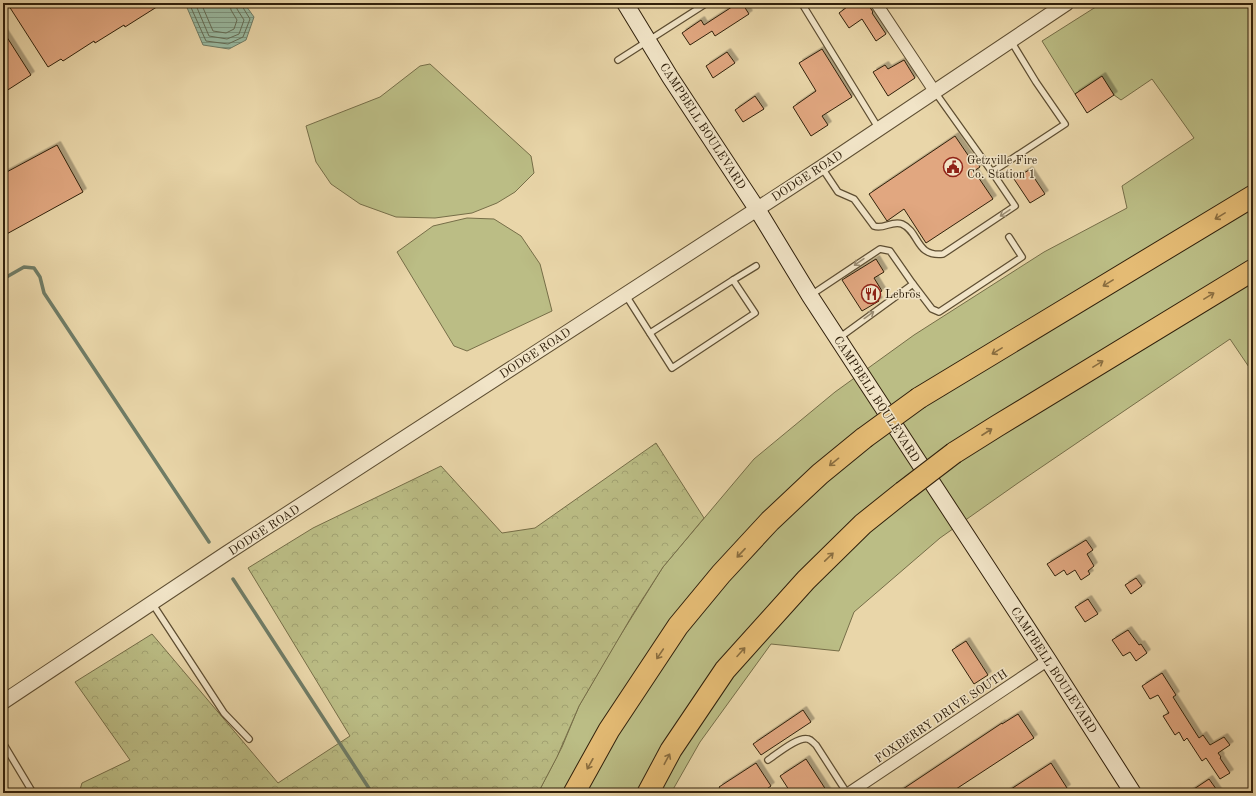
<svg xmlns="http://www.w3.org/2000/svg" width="1256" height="796" font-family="'Old Standard TT',serif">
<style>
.grass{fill:#bbbd85;stroke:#766e48}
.forest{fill:url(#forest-crowns);stroke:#766e48}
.water{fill:url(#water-rules);stroke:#6f7c66}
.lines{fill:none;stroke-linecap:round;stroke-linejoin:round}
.shore{stroke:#646d56;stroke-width:1}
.stream{stroke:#6f7c66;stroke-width:3.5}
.building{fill:#e1a780;stroke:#30200b;filter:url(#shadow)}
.service-casing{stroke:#5e4e32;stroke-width:8}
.minor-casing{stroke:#5e4e32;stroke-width:13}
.tertiary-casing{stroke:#5e4e32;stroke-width:16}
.secondary-casing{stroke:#30200b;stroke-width:18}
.motorway-casing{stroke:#30200b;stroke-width:23}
.service{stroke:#f1e4c7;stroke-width:5.5}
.minor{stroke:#f1e4c7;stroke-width:11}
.tertiary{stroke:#f1e4c7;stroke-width:14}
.secondary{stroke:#f1e4c7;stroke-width:16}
.motorway{stroke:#e4bb74;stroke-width:21}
.motorway-bridge-casing{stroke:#30200b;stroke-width:23;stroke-linecap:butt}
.motorway-bridge{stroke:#e4bb74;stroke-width:21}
.oneway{stroke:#9a8c72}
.oneway2{stroke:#8a6e40}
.labels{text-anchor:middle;stroke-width:3;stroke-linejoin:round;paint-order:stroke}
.street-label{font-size:12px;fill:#30200b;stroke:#f1e4c7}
.poi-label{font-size:12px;fill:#30200b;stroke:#f1e4c7;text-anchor:start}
</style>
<defs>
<pattern id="forest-crowns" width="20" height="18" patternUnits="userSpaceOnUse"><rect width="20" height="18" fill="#bbbd85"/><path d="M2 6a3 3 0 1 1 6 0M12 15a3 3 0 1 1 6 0" fill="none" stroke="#a1a272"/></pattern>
<pattern id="water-rules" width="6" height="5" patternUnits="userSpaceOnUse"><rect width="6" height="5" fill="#99baa2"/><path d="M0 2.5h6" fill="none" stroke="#7d9782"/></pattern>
<filter id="shadow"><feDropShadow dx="3.5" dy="-3.5" stdDeviation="0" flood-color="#0004"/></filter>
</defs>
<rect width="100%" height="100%" fill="#e9d6a9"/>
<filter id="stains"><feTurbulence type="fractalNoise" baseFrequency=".005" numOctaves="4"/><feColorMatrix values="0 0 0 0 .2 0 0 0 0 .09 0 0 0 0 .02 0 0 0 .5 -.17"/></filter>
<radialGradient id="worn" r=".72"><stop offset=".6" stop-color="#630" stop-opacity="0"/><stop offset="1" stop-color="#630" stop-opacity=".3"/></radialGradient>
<g class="grass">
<polygon points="1102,3 1253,3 1253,373 1230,339 1018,483 940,538 854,612 839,651 771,644 700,742 671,793 538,793 562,747 579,706 615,644 663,567 754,459 835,392 914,335 1044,252 1127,208 1122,186 1194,138 1152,79 1121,100 1114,95 1102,77 1075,94 1042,41"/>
<polygon points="430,64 531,156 534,173 515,192 497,203 472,213 435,218 396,217 360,204 331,184 316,162 306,126 380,97 420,66"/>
<polygon points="467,218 494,219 521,236 540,264 552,311 467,351 454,346 397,252 433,226"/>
</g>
<polygon class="forest" points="656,443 704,518 663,567 633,614 579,706 557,757 538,793 79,793 82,783 130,760 75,682 152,634 278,783 350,736 248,568 313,528 441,466 502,533 535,528"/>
<polygon class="water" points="185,3 244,3 254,17 246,40 229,49 203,45"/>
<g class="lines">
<g class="shore">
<polyline points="189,3 206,41 228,44 243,37 250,19 242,6 241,3"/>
<polyline points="195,3 209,36 227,39 239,34 244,20 237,9 236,3"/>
<polyline points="201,3 213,31 226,33 234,29 237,20 231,10 230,3"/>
</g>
<g class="stream">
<polyline points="3,279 24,267 34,268 40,277 44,293 209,542"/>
<polyline points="233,579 372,793"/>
</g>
</g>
<g class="building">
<polygon points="7,3 163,3 125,27 124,25 95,43 94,41 63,61 61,59 48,67"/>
<polygon points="738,3 742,3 749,14 715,36 712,31 690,45 682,33 701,20 704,25"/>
<polygon points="845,3 867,3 873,12 872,13 886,34 876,41 862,19 849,28 839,13 847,7"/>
<polygon points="3,31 31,75 3,93"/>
<polygon points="822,49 852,97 822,116 828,125 811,136 793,107 816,91 799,63"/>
<polygon points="727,52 735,63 713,78 706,66"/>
<polygon points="904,60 915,78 888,96 873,72 885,65 888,69"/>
<polygon points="1102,76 1114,95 1087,113 1075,94"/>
<polygon points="755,96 764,109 743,122 735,110"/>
<polygon points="955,136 972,161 975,159 980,167 974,171 993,199 926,243 904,209 887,221 869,194"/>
<polygon points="57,145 83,192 3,236 3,174"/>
<polygon points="1029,170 1045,194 1030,203 1014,179"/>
<polygon points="876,259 884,272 874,278 882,291 875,295 879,301 862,311 842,280"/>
<polygon points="1086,540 1093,550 1087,554 1094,566 1088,571 1090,574 1081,580 1075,570 1067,575 1064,570 1055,576 1047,564"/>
<polygon points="1136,578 1142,586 1131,594 1125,585"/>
<polygon points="1088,599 1098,614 1085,622 1075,607"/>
<polygon points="1128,630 1139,645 1141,644 1147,653 1136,661 1130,652 1123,656 1112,640"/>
<polygon points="966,641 988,675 974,684 952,650"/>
<polygon points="1162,673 1176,695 1173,697 1199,738 1203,735 1210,745 1224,737 1230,745 1218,753 1221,757 1220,758 1230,773 1220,779 1206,758 1202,761 1187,738 1184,741 1179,732 1175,735 1163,716 1169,713 1158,695 1150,699 1142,686"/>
<polygon points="803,710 811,722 761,755 753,744"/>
<polygon points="1018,714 1034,738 950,793 897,793 1002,723 1002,724"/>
<polygon points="806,759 828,793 791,793 780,776"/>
<polygon points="756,763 771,786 761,793 723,793 719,787"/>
<polygon points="1051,763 1067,788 1059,793 1005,793"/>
<polygon points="1209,779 1219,793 1188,793"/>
</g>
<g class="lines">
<defs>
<g id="service">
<polyline points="804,7 879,129"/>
<polyline points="618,60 707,3"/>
<polyline points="935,92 992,172 1065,124 1036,82 1011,41"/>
<path d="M822,168l16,24 16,7 20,27c9,4 18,-6 28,-2 18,8 13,33 41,30l72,-48 -23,-34"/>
<polyline points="913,284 932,309 939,312 1022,257 1009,237"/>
<polyline points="625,294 672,368 755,313 733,280 756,266"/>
<polyline points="811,295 880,249 890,251 913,284 839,338"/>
<polyline points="650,333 733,280"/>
<polyline points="152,603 224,713 249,739"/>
<polyline points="3,743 33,793"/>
<path d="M768,760c9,-6 30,-24 40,-21 4,1 5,4 8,6l31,48"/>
</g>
<g id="minor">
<polyline points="876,3 935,92"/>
<polyline points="849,793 1048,660"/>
</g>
<polyline id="tertiary" points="3,702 227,553 822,167 1067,3"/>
<polyline id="secondary" points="625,3 670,77 757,209 810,296 1048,660 1133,793"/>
<g id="motorway">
<polyline points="919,398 1253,196"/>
<polyline points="954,453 997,426 1253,270"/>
<polyline points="574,793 609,730 678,626 721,574 770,521 820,474 864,438"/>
<polyline points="648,793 671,750 725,670 806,580 863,524 903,492"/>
</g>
</defs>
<use href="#service" class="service-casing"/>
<use href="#minor" class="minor-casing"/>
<use href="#tertiary" class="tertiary-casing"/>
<use href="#secondary" class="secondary-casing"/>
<use href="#motorway" class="motorway-casing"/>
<use href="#service" class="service"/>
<use href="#minor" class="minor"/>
<use href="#tertiary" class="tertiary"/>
<use href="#secondary" class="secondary"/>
<use href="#motorway" class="motorway"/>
<defs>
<g id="motorway-bridge">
<polyline points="864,438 919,398"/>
<polyline points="903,492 954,453"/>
</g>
</defs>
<use href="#motorway-bridge" class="motorway-bridge-casing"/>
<use href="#motorway-bridge" class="motorway-bridge"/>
</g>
<defs><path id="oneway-shaft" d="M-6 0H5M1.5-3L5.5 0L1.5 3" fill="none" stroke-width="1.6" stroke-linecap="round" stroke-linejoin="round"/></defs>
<g class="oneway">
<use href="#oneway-shaft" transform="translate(1005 213) rotate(146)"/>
<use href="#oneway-shaft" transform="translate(859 262) rotate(145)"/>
<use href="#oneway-shaft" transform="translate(869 315) rotate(-36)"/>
</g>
<g class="oneway2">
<use href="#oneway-shaft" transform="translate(1220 216) rotate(149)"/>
<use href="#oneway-shaft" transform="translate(1108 283) rotate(149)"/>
<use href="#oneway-shaft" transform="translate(1209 296) rotate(-31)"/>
<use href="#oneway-shaft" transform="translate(997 351) rotate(149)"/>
<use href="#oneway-shaft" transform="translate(1098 364) rotate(-31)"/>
<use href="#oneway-shaft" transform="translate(987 432) rotate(-33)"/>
<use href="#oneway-shaft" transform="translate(834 462) rotate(141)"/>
<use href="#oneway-shaft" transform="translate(741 553) rotate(133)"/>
<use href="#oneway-shaft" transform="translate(829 557) rotate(-44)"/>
<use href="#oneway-shaft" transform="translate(741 652) rotate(-48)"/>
<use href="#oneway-shaft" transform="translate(660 654) rotate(124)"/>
<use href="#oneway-shaft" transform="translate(667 759) rotate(-62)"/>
<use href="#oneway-shaft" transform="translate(590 764) rotate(119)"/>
</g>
<defs>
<symbol id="civic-ring" viewBox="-11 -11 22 22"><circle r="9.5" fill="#f1e4c7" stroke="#8f2418" stroke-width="1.5"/><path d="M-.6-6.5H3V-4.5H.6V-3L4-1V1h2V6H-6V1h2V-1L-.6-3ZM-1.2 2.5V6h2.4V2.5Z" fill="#8f2418"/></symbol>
<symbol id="restaurant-ring" viewBox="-11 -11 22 22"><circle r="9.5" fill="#f1e4c7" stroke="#8f2418" stroke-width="1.5"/><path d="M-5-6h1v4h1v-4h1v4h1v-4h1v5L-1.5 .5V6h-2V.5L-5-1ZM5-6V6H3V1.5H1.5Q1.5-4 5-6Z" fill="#8f2418"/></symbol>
</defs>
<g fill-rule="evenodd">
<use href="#civic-ring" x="942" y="156" width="22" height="22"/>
<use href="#restaurant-ring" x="860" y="283" width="22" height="22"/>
</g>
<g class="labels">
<g class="street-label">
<text transform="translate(703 126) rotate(57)" y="4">CAMPBELL BOULEVARD</text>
<text transform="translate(807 176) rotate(-33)" y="4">DODGE ROAD</text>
<text transform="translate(535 353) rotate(-33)" y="4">DODGE ROAD</text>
<text transform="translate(877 399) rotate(57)" y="4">CAMPBELL BOULEVARD</text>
<text transform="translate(264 530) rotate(-33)" y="4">DODGE ROAD</text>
<text transform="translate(1054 670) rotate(57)" y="4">CAMPBELL BOULEVARD</text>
<text transform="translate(941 716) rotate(-34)" y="4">FOXBERRY DRIVE SOUTH</text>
</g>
<g class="poi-label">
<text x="967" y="164">Getzville Fire<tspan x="967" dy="14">Co. Station 1</tspan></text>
<text x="885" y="298">Lebros</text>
</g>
</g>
<rect width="1256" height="796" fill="none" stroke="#e9d6a9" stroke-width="16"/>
<rect x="4" y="4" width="1248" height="788" fill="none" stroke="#30200b" stroke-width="2"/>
<rect x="8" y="8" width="1240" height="780" fill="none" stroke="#30200b"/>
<rect width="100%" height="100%" filter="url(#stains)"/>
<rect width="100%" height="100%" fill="url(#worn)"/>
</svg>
